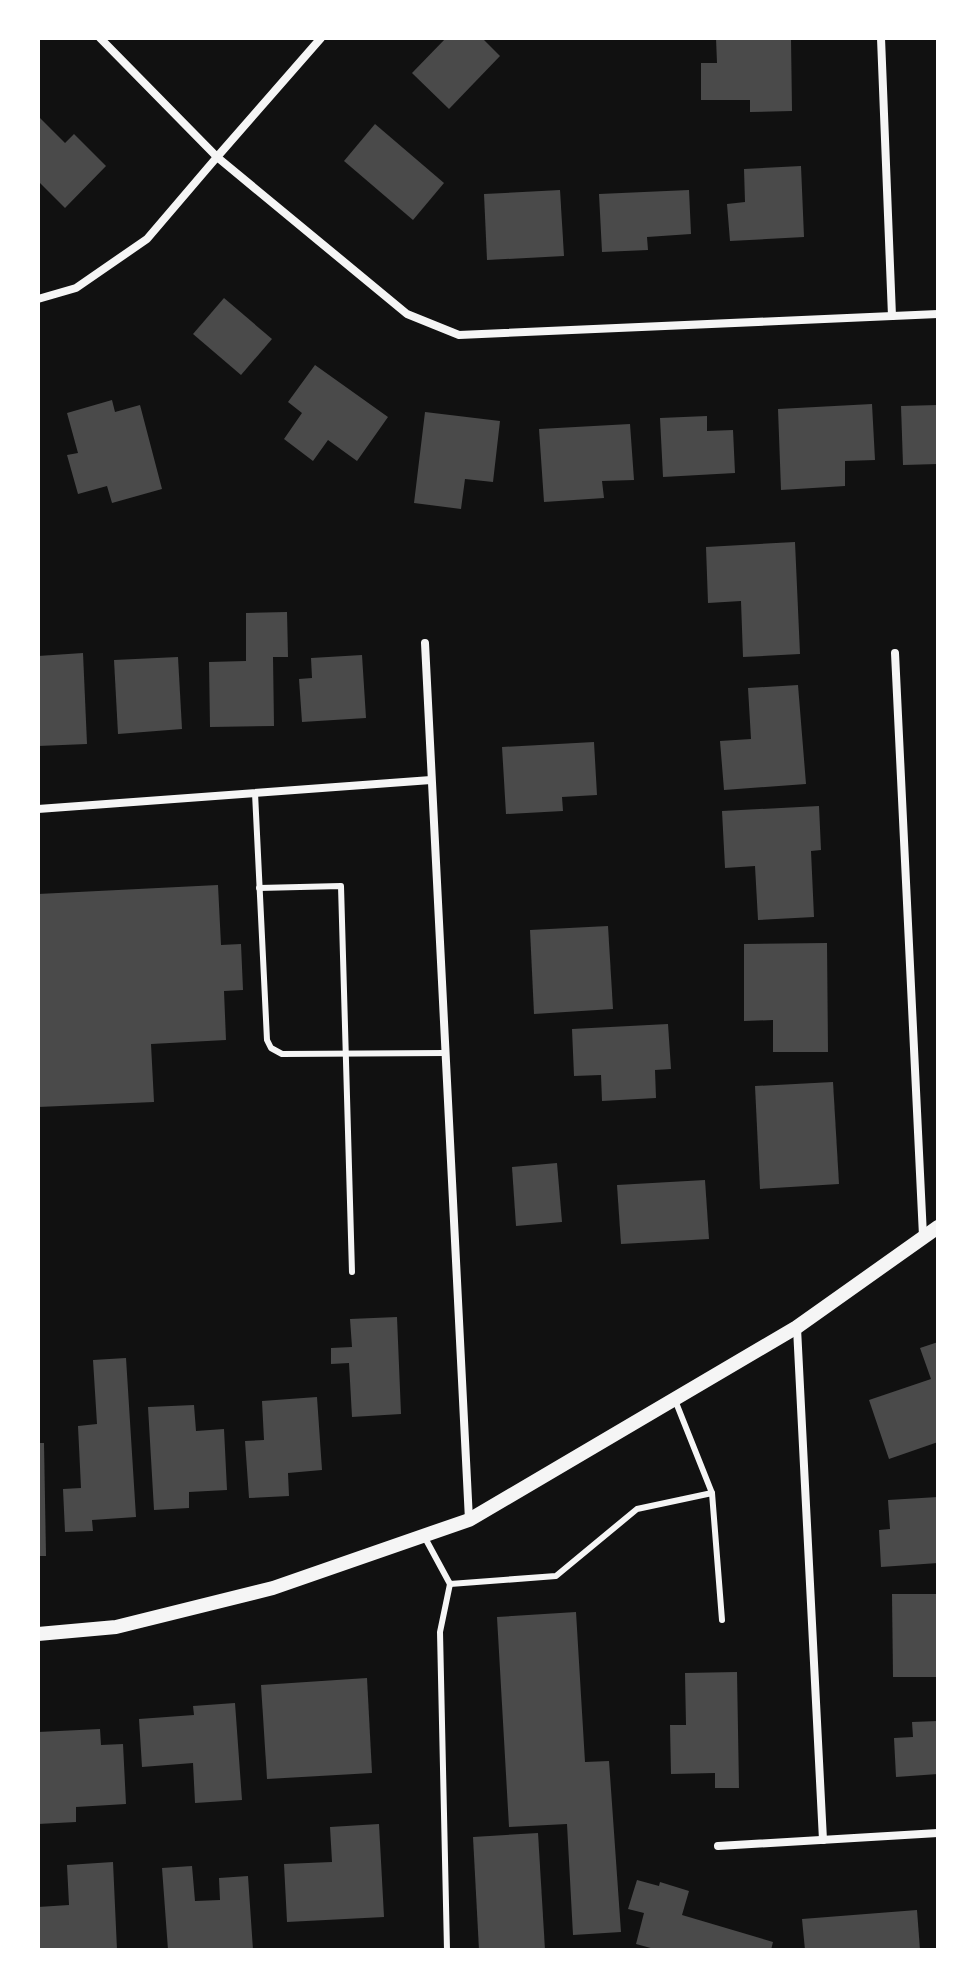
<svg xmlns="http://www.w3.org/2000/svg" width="976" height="1988" font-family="'Work Sans',sans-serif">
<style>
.building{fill:#4a4a4a}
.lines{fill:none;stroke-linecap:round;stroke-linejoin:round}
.service{stroke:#f5f5f5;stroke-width:6}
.minor{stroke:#f5f5f5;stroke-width:8}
.tertiary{stroke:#f5f5f5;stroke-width:14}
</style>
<rect width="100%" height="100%" fill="#111"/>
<g class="building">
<polygon points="446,38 482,38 500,56 449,109 412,73"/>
<polygon points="716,38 791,38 792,111 750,112 750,100 701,100 701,63 717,63"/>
<polygon points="38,116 65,143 74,134 106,166 65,208 38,181"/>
<polygon points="375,124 444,183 413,220 344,161"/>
<polygon points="801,166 804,237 730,241 727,204 745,202 744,169"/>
<polygon points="560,190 564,256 487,260 484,194"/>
<polygon points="689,190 691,234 647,237 648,250 602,252 599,194"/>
<polygon points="224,298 272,339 241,375 193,334"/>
<polygon points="315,365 388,417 357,461 328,440 313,461 284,439 302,413 288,402"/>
<polygon points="112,400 115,412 140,405 162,489 112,503 107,486 78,494 67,455 78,453 67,413"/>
<polygon points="872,404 875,460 845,461 845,486 781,490 778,409"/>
<polygon points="938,405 938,464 903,465 901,406"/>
<polygon points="425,412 500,421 493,482 465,479 461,509 414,503"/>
<polygon points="707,416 707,431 733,430 735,473 663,477 660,418"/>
<polygon points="630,424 634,480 602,481 604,498 544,502 539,429"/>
<polygon points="795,542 800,654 743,657 741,601 708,603 706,547"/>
<polygon points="287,612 288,657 273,657 274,726 210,727 209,662 246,661 246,613"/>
<polygon points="83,653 87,744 38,746 38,656"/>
<polygon points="362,655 366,718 302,722 299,679 312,678 311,658"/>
<polygon points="178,657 182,729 118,734 114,660"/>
<polygon points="798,685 806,784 724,790 720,741 751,739 748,688"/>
<polygon points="594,742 597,795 562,797 563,811 506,814 502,747"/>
<polygon points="819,806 821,850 811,851 814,917 758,920 755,866 725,868 722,811"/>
<polygon points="218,885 221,945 241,944 243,990 224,991 226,1040 151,1044 154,1102 38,1107 38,894"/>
<polygon points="608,926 613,1009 534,1014 530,930"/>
<polygon points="827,943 828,1052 773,1052 773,1020 744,1021 744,944"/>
<polygon points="668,1024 671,1069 655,1070 656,1098 602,1101 601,1075 574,1076 572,1029"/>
<polygon points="833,1082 839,1184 760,1189 755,1086"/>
<polygon points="557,1163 562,1222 516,1226 512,1167"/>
<polygon points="705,1180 709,1239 621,1244 617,1185"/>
<polygon points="397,1317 401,1414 352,1417 349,1363 331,1364 331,1348 352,1347 350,1319"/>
<polygon points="938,1342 938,1442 889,1459 869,1400 931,1379 920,1348"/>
<polygon points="126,1358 136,1517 92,1520 93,1531 65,1532 63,1489 81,1488 78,1426 97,1424 93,1360"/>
<polygon points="317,1397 322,1470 288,1473 289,1496 249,1498 245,1441 264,1440 262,1401"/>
<polygon points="194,1405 196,1431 224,1429 227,1490 189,1492 189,1508 154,1510 148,1407"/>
<polygon points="38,1443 44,1443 46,1556 38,1556"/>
<polygon points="938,1497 938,1563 881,1567 879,1530 890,1529 888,1500"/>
<polygon points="892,1594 938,1594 938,1677 893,1677"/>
<polygon points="576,1612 585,1762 609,1761 621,1932 573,1935 567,1824 509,1827 497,1617"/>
<polygon points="737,1672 739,1788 715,1788 715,1773 671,1774 670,1725 686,1725 685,1673"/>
<polygon points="367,1678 372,1773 267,1779 261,1685"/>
<polygon points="235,1703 242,1800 195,1803 193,1763 142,1767 139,1719 194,1715 193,1706"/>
<polygon points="938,1721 938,1774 896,1777 894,1738 913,1737 912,1722"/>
<polygon points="100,1729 101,1745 123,1744 126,1804 76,1807 76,1822 38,1824 38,1732"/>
<polygon points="379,1824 384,1917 287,1922 284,1864 332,1862 330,1827"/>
<polygon points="538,1833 545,1950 479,1950 473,1837"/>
<polygon points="113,1862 117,1950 38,1950 38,1907 69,1905 67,1865"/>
<polygon points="192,1866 195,1901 220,1900 219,1878 248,1876 253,1950 168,1950 162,1868"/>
<polygon points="637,1880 659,1886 660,1882 689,1891 682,1915 773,1942 771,1950 658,1950 636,1944 644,1913 628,1909"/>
<polygon points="917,1910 920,1950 805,1950 802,1919"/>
</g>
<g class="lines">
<g class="service">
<polyline points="255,793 267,1040 271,1048 282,1054 445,1053"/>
<polyline points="259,888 341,886 352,1272"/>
<polyline points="675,1400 712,1493"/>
<polyline points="424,1536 450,1584 556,1576 637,1509 712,1493 722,1620"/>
<polyline points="447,1950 440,1632 450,1584"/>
</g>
<g class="minor">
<polyline points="100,38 217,157 321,38"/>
<polyline points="881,38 892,316"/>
<polyline points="38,299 76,288 147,239 217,157 407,314 459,335 938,314"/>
<polyline points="425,643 469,1520"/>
<polyline points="895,653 923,1236"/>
<polyline points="38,809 431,780"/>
<polyline points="797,1328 823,1840"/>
<polyline points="718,1846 938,1833"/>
</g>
<polyline class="tertiary" points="38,1634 116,1627 273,1588 469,1520 797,1327 938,1227"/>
</g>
<rect width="976" height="1988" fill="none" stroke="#ffffff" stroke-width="80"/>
</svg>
